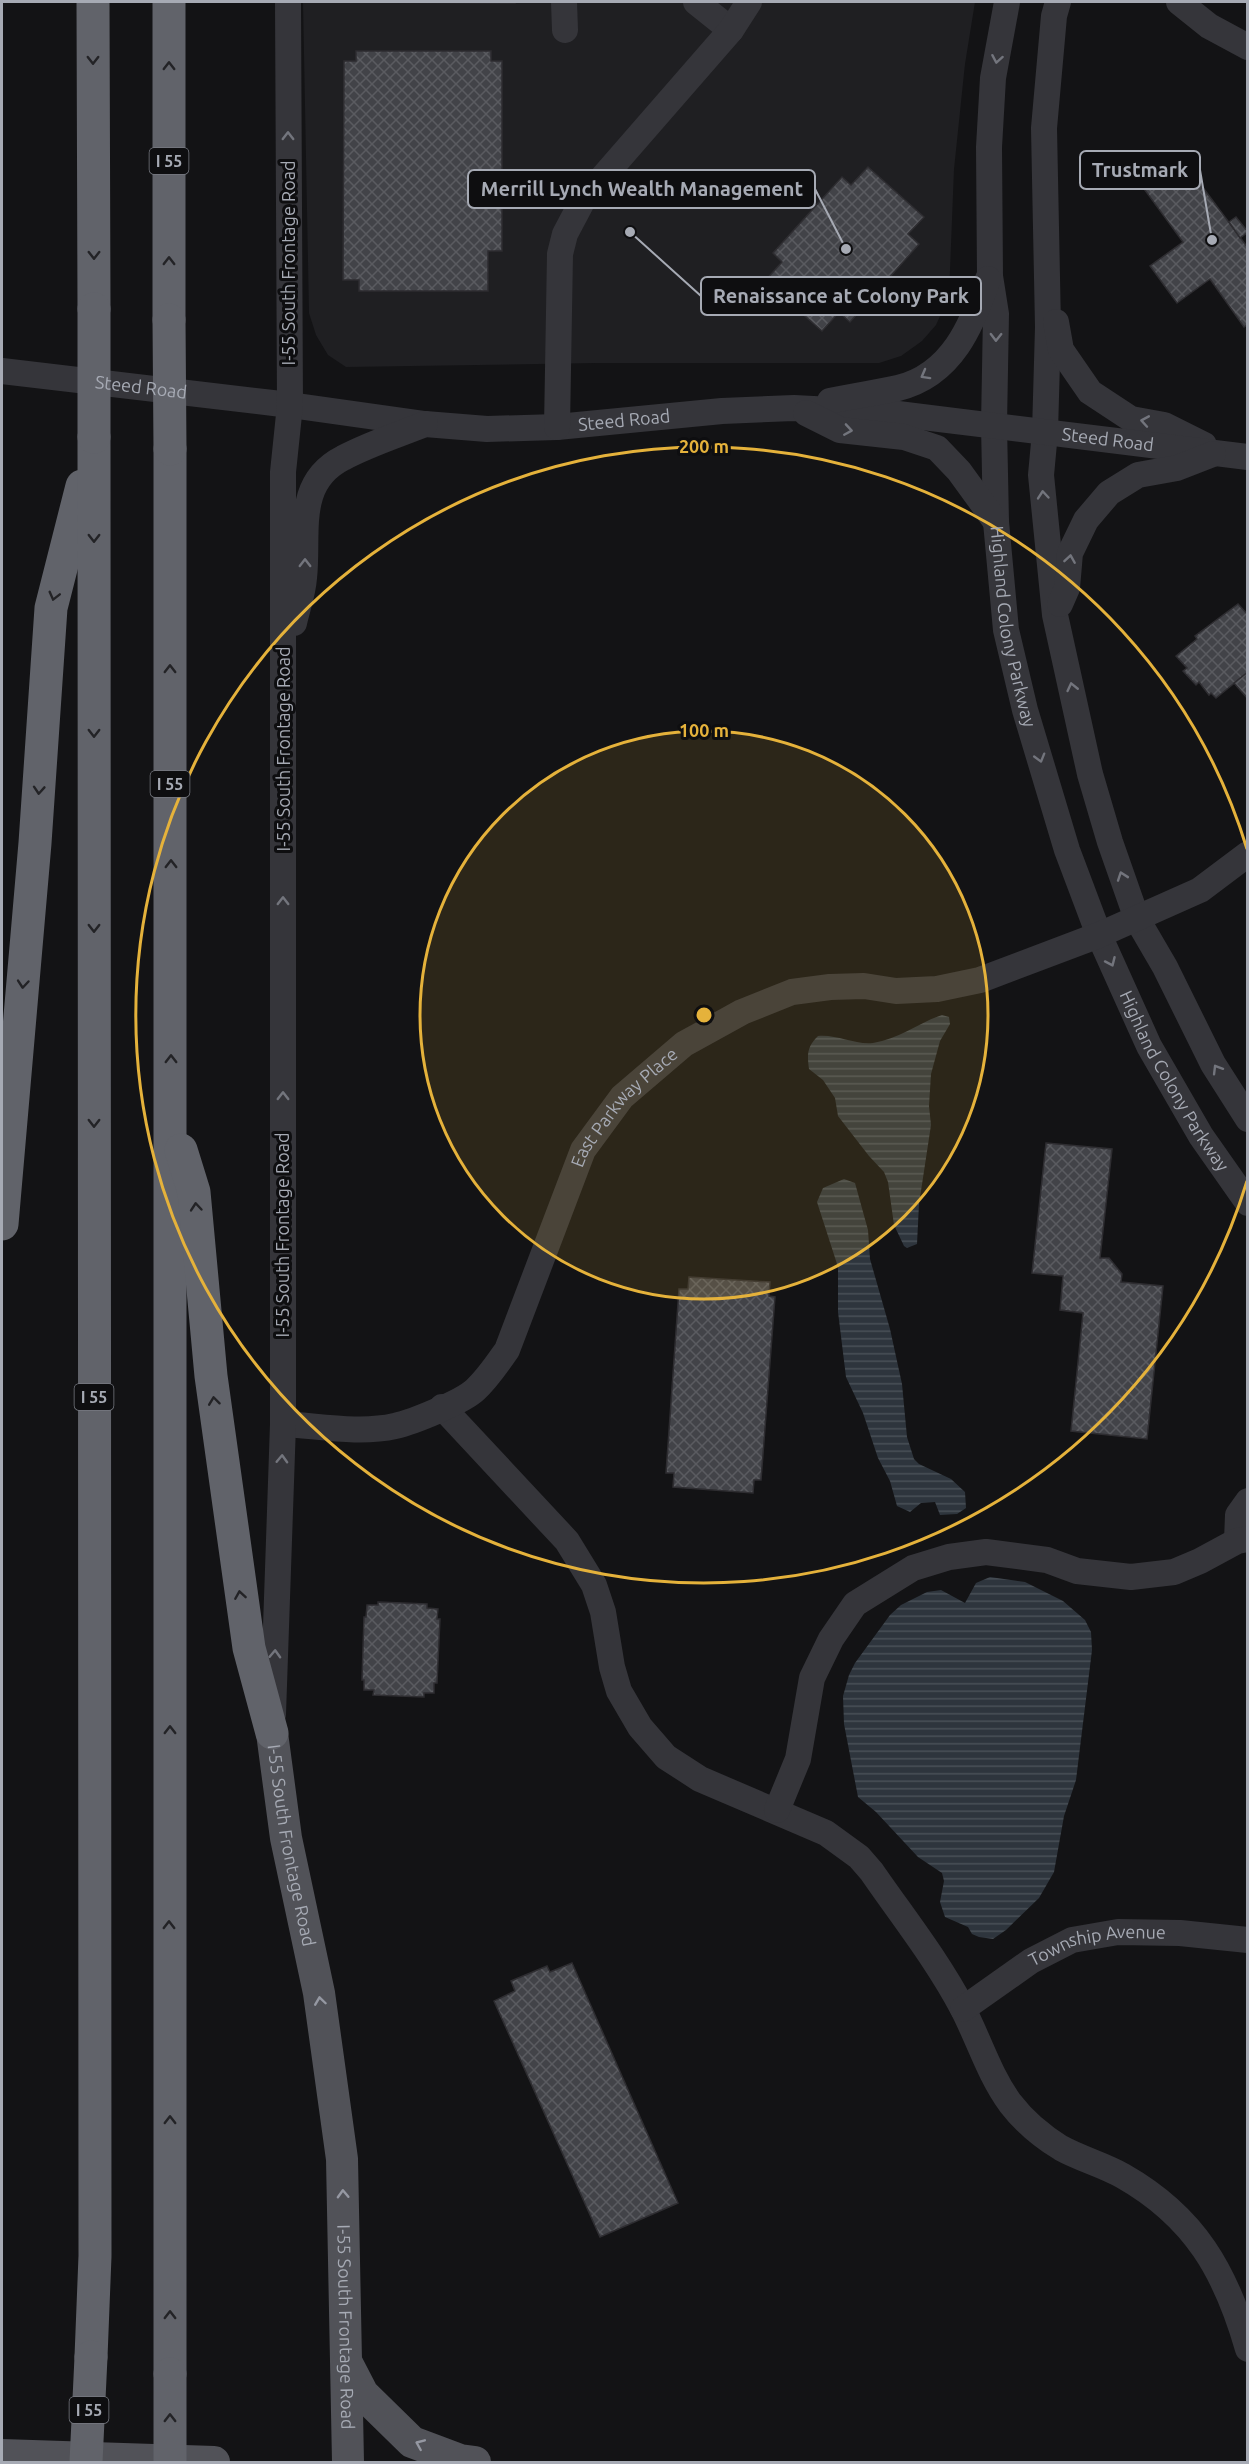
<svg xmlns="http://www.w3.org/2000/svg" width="1249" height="2464" font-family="Ubuntu,sans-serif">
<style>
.built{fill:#1f1f22}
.water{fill:url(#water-rules)}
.building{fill:url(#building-cross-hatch);stroke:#2e2d31;stroke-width:1.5}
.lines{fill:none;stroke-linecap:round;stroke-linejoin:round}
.minor{stroke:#35353a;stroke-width:26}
.major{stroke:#515258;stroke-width:32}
.highway{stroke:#61636a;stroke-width:33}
.highway-bridge{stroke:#61636a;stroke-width:33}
.oneway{stroke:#73757d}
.oneway2{stroke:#232326}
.oneway3{stroke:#9598a2}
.ring{fill:none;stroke:#e5b23b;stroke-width:3}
.labels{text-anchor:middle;stroke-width:6;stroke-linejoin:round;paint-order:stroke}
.shield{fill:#0e0e10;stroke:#787b83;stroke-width:1.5}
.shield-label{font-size:16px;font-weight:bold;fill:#a6aab4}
.street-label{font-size:18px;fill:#a6aab4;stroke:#0e0e10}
.centre{fill:#e5b23b;stroke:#0e0e10;stroke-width:3}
.ring-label{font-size:18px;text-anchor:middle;font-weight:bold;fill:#e5b23b;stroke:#0e0e10;stroke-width:6;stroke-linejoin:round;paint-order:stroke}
.leader{fill:none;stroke:#a6aab4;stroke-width:2}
.callout-dot{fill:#a6aab4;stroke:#0e0e10;stroke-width:2}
.callout{fill:#0e0e10;stroke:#a6aab4;stroke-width:2}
.callout-label{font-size:20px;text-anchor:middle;font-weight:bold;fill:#a6aab4}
</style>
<defs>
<pattern id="water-rules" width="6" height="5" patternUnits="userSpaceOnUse" patternTransform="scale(1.5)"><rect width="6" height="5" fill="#2e353d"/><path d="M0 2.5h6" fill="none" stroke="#495057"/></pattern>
<pattern id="building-cross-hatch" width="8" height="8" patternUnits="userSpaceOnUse" patternTransform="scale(1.5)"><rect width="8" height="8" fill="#424348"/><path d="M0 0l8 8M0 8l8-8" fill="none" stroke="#5a5b60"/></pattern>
</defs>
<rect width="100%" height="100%" fill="#131315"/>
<polygon class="built" points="303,2 975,2 965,64 954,169 949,296 936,325 922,341 901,356 879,363 596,363 346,367 328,355 316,335 309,313"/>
<g class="water">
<path d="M942,1015l7,2 1,7 -10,17 -9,33 -2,32 2,19 -12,79 -2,40 -10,4 -3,-2 -10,-21 -6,-43 -4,-10 -15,-16 -31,-40 -3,-18 -12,-18 -14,-11c-2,-15 -2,-22 9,-33 18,-2 37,9 55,7 26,-4 45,-20 69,-28z"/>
<polygon points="844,1179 855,1183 868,1230 870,1259 890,1329 902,1384 907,1437 914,1459 919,1464 951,1479 965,1492 966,1508 957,1514 940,1515 935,1502 921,1503 910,1512 897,1506 890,1481 878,1458 863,1413 846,1377 838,1312 838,1267 817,1202 823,1188"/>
<polygon points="990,1577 1025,1582 1063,1601 1085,1620 1091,1632 1092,1650 1076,1780 1064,1816 1054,1872 1039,1898 1006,1930 993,1939 979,1937 972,1934 968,1927 945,1917 940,1902 944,1881 942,1873 918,1857 876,1812 858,1797 844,1724 843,1696 849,1675 855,1663 890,1615 901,1605 927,1592 941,1590 965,1603 976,1583"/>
</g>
<g class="building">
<polygon points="354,2 515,2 515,3"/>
<polygon points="356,51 491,51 491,61 502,61 502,251 488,251 488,291 359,291 359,280 343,280 344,61 356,61"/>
<polygon points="1178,154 1248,248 1248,324 1244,327 1210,279 1177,303 1150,266 1183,242 1139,182"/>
<polygon points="868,167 924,217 908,234 919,244 850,322 839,312 822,331 765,281 782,262 773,253 842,177 851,185"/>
<polygon points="1236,217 1248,232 1240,238 1229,222"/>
<polygon points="1238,604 1248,615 1248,672 1216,698 1211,693 1209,695 1199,682 1196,685 1183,671 1187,668 1176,656 1197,639 1195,636"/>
<polygon points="1248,672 1248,699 1234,683"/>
<polygon points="1046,1143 1112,1149 1100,1258 1109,1258 1122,1274 1121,1282 1163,1286 1147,1439 1071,1431 1083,1313 1060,1310 1063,1276 1032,1273"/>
<polygon points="689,1277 770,1282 769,1296 775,1297 761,1480 754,1480 753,1493 673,1487 674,1473 666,1473 679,1289 688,1289"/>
<polygon points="378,1602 427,1604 427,1608 438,1609 437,1619 440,1619 437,1683 434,1683 434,1693 424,1693 424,1697 373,1695 374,1690 364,1690 364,1680 362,1680 364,1617 366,1617 367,1605 378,1605"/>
<polygon points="572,1963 678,2203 600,2237 494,2001 515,1991 511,1981 547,1966 550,1972"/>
</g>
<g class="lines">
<g class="minor">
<polyline points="564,2 565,30"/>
<polyline points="696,2 731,30"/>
<path id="s1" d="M1007,2l-14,76 -4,69 1,129 6,38 -2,111 2,97 10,108 19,80 42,140 32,85 50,111 52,90 47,67"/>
<polyline points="1058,2 1054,16 1044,128 1048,327 1045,432 1041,475 1055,615 1090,774 1110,842 1137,919 1165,967 1213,1064 1248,1119"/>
<polyline points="1179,2 1209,26 1248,47"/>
<polyline points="1056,322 1061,350 1090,392 1131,419 1164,425 1204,445"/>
<path id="s2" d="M2,371l288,34 135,19 62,5 70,-2 165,-16 72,-3 96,5 358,44"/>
<path d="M830,401c22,-5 46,-8 68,-13 54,-13 74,-63 90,-109"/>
<polyline points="806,413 840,430 904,437 937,448 959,471 996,522"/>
<polyline points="557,427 560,254 565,234 583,200 731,30 749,2"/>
<polyline points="1060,604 1067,588 1070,553 1086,520 1109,493 1138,475 1177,468 1213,454"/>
<path d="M294,623c3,-14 9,-30 10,-45 5,-44 -10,-95 39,-120 26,-14 55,-23 82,-34"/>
<path d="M442,1407l125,134 27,44 9,27 9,55 7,24 21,36 26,30 34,22 126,54 33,24 13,15c31,45 66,89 91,137 16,31 26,65 47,94 13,17 33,34 51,45 20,11 43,17 62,28 72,41 103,96 125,173"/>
<path id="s3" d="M283,1424c36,2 77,10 112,2 18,-4 67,-24 80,-36 13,-12 22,-26 32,-40l76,-200 39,-53 62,-53 58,-32 50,-20 38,-5 34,-1 32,5 41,-2 43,-9 119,-45 101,-45 48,-36"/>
<polyline points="1237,1541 1238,1515 1248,1501"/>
<polyline points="273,1714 283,1424 283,472 290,405 288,2"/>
<polyline points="777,1810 798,1759 812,1678 831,1639 855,1604 913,1568 949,1557 986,1552 1047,1560 1077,1571 1131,1577 1174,1572 1200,1561 1237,1541 1248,1539"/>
<path id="s4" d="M963,2009l68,-48 41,-21 46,-8 62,1 68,7"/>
</g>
<g class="major">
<path id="s5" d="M272,1733l14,105 33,155 23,166 6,303"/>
<polyline points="348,2365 363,2394 412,2442 460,2460 475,2462"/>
<polyline points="2,2455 214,2462"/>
</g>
<g class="highway">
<polyline points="93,2 94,309"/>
<polyline points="169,2 169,320"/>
<polyline points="170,449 170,2374"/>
<polyline points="181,1150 194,1192 211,1376 249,1648 272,1733"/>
<polyline points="2,1224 35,843 51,608 82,486"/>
<polyline points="91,2357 95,2256 94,437"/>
</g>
<g class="highway-bridge">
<polyline points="94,309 94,437"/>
<polyline points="169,320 170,449"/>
<polyline points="86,2462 91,2357"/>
<polyline points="170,2462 170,2374"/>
</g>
</g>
<defs><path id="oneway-chevron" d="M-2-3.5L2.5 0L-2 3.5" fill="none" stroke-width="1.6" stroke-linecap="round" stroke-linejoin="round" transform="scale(1.5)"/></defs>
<g class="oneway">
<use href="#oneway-chevron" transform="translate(997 59) rotate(100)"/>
<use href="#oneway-chevron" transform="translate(288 136) rotate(-90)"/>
<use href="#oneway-chevron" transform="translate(996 337) rotate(91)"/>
<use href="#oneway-chevron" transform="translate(925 375) rotate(151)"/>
<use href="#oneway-chevron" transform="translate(1145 421) rotate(-170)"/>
<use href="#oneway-chevron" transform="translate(848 430) rotate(9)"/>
<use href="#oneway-chevron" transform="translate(1043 495) rotate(-95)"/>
<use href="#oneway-chevron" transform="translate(1070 559) rotate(-81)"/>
<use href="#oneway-chevron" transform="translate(305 563) rotate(-90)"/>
<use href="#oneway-chevron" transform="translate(1072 687) rotate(-103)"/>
<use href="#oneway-chevron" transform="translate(1040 758) rotate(74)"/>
<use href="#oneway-chevron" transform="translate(1122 876) rotate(-109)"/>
<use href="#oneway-chevron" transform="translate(283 901) rotate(-90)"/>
<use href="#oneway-chevron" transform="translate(1111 962) rotate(66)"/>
<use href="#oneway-chevron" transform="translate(1217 1069) rotate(-121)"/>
<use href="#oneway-chevron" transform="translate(283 1096) rotate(-90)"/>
<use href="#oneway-chevron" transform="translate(282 1459) rotate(-88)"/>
<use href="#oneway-chevron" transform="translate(275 1654) rotate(-88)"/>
</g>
<g class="oneway2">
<use href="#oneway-chevron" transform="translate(93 60) rotate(90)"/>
<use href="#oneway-chevron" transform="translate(169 66) rotate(-90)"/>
<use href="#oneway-chevron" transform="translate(94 255) rotate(90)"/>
<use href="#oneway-chevron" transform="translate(169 261) rotate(-90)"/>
<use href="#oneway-chevron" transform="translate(94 538) rotate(90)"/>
<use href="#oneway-chevron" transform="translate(54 596) rotate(104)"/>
<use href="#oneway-chevron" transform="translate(170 669) rotate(-90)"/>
<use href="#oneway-chevron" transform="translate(94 733) rotate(90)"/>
<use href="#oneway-chevron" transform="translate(39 790) rotate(94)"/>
<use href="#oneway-chevron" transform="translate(171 864) rotate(-90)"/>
<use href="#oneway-chevron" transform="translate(94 928) rotate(90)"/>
<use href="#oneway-chevron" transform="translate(23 984) rotate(95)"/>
<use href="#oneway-chevron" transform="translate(171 1059) rotate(-90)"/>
<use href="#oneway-chevron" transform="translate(94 1123) rotate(90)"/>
<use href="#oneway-chevron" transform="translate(196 1207) rotate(-95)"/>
<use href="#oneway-chevron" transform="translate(214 1401) rotate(-97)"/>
<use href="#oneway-chevron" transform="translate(240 1595) rotate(-99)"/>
<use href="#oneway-chevron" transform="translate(170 1730) rotate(-90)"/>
<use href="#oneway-chevron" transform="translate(169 1925) rotate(-90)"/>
<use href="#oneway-chevron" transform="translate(170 2120) rotate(-90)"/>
<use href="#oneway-chevron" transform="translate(170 2315) rotate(-90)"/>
<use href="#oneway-chevron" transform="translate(170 2418) rotate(-90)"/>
</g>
<g class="oneway3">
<use href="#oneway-chevron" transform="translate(320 2001) rotate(-98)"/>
<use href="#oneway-chevron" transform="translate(343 2194) rotate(-92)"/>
<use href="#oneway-chevron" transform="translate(420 2444) rotate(-157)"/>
</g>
<circle cx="704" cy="1015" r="284" fill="#e5b23b" fill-opacity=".12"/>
<g class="ring">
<circle cx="704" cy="1015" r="284"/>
<path d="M1247 1181A568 568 0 1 1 1247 849"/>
</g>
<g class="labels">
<g class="shield">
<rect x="149.5" y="148" width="39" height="26" rx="4.5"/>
<rect x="150.5" y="771" width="39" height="26" rx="4.5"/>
<rect x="74.5" y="1384" width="39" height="26" rx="4.5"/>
<rect x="69.5" y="2397" width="39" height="26" rx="4.5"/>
</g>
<g class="shield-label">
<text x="169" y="167">I 55</text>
<text x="170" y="790">I 55</text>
<text x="94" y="1403">I 55</text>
<text x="89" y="2416">I 55</text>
</g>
<g class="street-label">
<text transform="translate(289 263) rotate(-90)" y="6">I-55 South Frontage Road</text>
<text dy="6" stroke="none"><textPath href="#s2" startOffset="140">Steed Road</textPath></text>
<text dy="6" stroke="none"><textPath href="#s2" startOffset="626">Steed Road</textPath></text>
<text dy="6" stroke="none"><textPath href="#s2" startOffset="1112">Steed Road</textPath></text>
<text dy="6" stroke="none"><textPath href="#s1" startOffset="628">Highland Colony Parkway</textPath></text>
<text transform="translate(284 749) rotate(-90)" y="6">I-55 South Frontage Road</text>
<text dy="6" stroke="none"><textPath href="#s1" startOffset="1114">Highland Colony Parkway</textPath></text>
<text dy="6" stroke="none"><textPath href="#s3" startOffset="525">East Parkway Place</textPath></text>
<text transform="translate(283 1235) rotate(-90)" y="6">I-55 South Frontage Road</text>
<text dy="6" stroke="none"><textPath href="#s5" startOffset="114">I-55 South Frontage Road</textPath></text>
<text dy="6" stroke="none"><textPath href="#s4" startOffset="153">Township Avenue</textPath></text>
<text dy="6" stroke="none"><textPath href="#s5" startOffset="600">I-55 South Frontage Road</textPath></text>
</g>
</g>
<circle cx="704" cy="1015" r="9" class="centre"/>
<g class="ring-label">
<text x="704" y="453">200 m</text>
<text x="704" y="737">100 m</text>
</g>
<path class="leader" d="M1212 240L1200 170M846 249L815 189M630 232L701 296"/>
<g class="callout-dot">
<circle cx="1212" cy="240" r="6"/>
<circle cx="846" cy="249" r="6"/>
<circle cx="630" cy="232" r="6"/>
</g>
<g class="callout">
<rect x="1080" y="151" width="120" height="38" rx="6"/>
<rect x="468" y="170" width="347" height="38" rx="6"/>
<rect x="701" y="277" width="280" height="38" rx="6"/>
</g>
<g class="callout-label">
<text x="1140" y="177">Trustmark</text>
<text x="642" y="196">Merrill Lynch Wealth Management</text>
<text x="841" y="303">Renaissance at Colony Park</text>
</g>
<rect width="1249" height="2464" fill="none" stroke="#a6aab4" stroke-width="6"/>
</svg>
